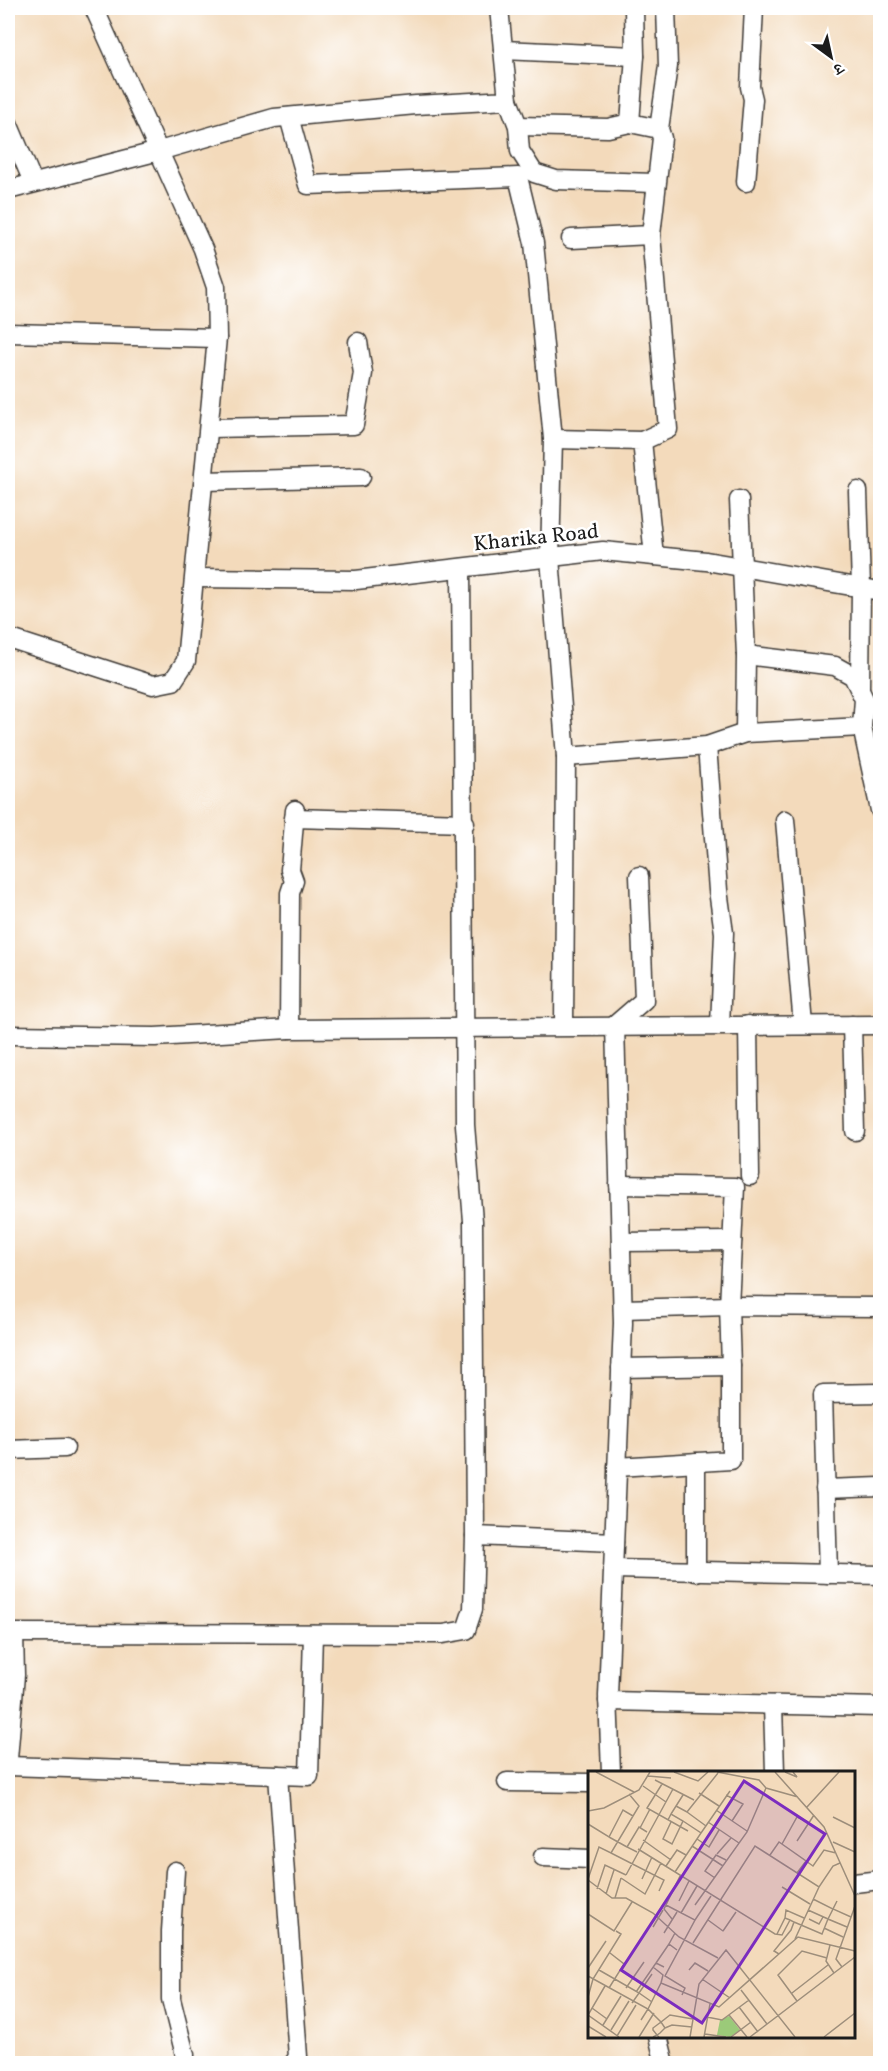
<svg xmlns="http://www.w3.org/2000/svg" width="888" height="2071" font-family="Vollkorn,'Noto Serif Devanagari',serif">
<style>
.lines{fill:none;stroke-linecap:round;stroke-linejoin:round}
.minor-casing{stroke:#3c3834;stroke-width:21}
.minor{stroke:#fff;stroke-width:18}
.labels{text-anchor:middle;stroke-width:5;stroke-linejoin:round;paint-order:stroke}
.street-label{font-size:21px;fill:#1c1c1c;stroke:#fff}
.inset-road{fill:none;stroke:#9d8e7b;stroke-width:1.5}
.view{fill:#7b2cbf;fill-opacity:0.15;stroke:#7b2cbf;stroke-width:3}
.inset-edge{fill:none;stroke:#1c1c1c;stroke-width:3}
</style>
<rect width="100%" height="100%" fill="#fff"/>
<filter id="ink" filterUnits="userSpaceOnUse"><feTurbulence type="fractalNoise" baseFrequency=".0167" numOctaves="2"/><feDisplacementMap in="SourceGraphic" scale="12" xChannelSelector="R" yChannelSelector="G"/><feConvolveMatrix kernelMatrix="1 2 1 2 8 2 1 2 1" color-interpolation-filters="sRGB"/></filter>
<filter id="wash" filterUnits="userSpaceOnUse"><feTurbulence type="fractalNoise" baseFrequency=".008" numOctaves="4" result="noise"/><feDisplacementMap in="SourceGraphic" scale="24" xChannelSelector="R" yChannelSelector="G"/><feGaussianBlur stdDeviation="1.35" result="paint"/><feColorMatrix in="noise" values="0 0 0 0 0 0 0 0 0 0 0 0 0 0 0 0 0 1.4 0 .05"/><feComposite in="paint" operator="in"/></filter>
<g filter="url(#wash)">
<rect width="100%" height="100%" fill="#f3dabb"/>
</g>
<g filter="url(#ink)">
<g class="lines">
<defs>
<g id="minor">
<polyline points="503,50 635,56"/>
<polyline points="508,100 518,126 520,151 534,173 556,180 655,183"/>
<polyline points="289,117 308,185 518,177 534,243 553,439 550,558 566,757 707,746 745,733 862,727"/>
<polyline points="8,123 33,182"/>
<polyline points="630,123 635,56 634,8"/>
<polyline points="518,126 608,128 630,123 659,129"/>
<polyline points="746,182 753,99 750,87 754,8"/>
<polyline points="8,190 159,151 274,118 416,105 508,100 499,8"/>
<polyline points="571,239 651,235 662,138 659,129 668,66 666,8"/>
<polyline points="8,333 217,338"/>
<polyline points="209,428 354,425 363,373 358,342"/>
<polyline points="553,439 642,441 654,556"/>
<polyline points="642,441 668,429 651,235"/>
<polyline points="204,481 361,477"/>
<polyline points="858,491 861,587 860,688"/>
<polyline points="739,500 746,655 745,733"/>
<polyline points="195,578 356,580 603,551 706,561 880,591"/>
<polyline points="8,638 153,685 173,681 186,661 217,338 216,287 203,249 94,8"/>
<polyline points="746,655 835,666 853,676 864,699 862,727 880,810"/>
<polyline points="707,746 718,890 724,933 720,1025"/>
<polyline points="294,818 465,823"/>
<polyline points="785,820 803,1025"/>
<polyline points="748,1025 750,1176"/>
<polyline points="852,1025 855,1131"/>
<polyline points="564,1026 566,757"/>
<polyline points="289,1029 290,893 294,881 290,870 295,810"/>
<polyline points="8,1035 155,1037 289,1029 880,1025"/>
<polyline points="619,1185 735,1187 729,1306 731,1366 621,1368"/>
<polyline points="621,1242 732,1241"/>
<polyline points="623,1309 729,1306 880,1307"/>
<polyline points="8,1450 65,1448"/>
<polyline points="696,1462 696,1572"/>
<polyline points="617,1467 731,1460 731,1366"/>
<polyline points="825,1489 880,1487"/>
<polyline points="475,1536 614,1542"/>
<polyline points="613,1569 880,1575"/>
<polyline points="828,1574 823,1394 880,1393"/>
<polyline points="8,1633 443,1634 466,1630 473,1609 475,1536 473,1221 465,1125 461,568"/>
<polyline points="608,1701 880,1707"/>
<polyline points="773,1705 775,1772"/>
<polyline points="8,1759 15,1675 14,1634"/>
<polyline points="8,1766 309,1776 313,1634"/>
<polyline points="611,1772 608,1696 623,1323 615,1025 644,1000 639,876"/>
<polyline points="278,1775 298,2057 293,2064"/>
<polyline points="507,1782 590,1783"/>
<polyline points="543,1857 590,1859"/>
<polyline points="175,1871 171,1931 171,1999 185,2055 184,2064"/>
<polyline points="854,1883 880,1880"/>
<polyline points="658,2036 665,2064"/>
</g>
</defs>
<use href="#minor" class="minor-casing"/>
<use href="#minor" class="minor"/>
</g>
</g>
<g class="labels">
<g class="street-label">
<text transform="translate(536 537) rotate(-6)" y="7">Kharika Road</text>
</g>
</g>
<g transform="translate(588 1771)">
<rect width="267" height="267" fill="#f3dabb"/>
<path d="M141,245l11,14 -10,7 -13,-2 3,-15z" fill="#9bca79"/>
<path class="inset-road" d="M8,1l38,20M86,1l24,9 10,-9M129,1l42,8 7,8 32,9M187,1l49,55 31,69M197,1l12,5 -4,-5M60,5l23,2M67,9l39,20M74,13l-15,24 41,23M55,15l23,16M111,22l20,13M138,24l17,9 -11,17M88,35l11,6 31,-39M219,36l32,-35M128,39l31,21M0,40l16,-3 35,-18 11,-18M99,41l19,14M83,43l12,-19M245,46l22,11M80,49l3,-6 12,7 -11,23 -9,-5 8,-17M120,51l31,21M0,53l21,13 14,-27 10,6M52,57l10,-19M113,62l29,-42M21,66l18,10M109,68l12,8 10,-17M55,69l28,20M209,70l17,-26M245,71l22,10M194,73l15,-27 11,5M104,75l31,20M50,78l137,85 7,1 8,-15M49,81l-10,-5 12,-20 8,5M23,82l53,27 -5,11M129,83l14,-16M182,84l9,-13 27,19 -9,12M218,90l7,5 11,-16 12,3M78,95l11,-16 9,5M87,101l26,-39 -18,-12M38,104l47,-86M33,107l24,16 16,-31M127,107l-10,-7 11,-16 10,5M0,108l11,-32 12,6 28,-47 -10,-12M54,108l10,-22M0,109l24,18h14l27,15 26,24 39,21M194,116l28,17M9,118l8,-24 21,10M18,123l8,-24M27,127l6,-20M225,128l20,10 -5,10 19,8M91,130l10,-20M249,130l-4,8 18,8M78,134l29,15 -30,56 20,12 -3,7M107,134l52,-73 19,-44M93,142l16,-27M0,143l26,17 18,-29M197,147l1,-8 18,8M84,148l-8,-10 16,-33M221,148l10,5 4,-7M107,149l16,-24M120,149l15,11M206,151l28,12 6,-15 -20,-9M65,156l10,-17M236,157l19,9M135,160l13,-19M76,162l13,-21M87,162l-6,11 8,6M189,163l8,-16 5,2M207,168l24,-52M105,172l62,-97 64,41 14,-21 7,-3M242,174l-4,16 8,12M191,183l-5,-3 17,-21 3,-8 -4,-2M68,192l13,-19M65,196l10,8 -2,8M254,196l-6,-8 19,-53M0,197l18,-27M11,199l40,23 13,-19M101,199l6,-7 13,8M0,205l60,33 -7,11M114,208l28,19M17,215l-17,29 31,22M21,217l15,-24 -14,-11M38,217l18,-26M153,219l26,34M48,221l20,-29 8,4M204,222l36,-28M0,226l5,-18 28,-45 -5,-3M209,230l-19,-26 24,-24 25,7M44,232l7,-10 13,9M151,236l19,25M4,237l15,11M141,244l18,22M119,246l15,3 27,-20M105,248l-23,-4 -9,7 -13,-13 13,-26 58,24 79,-70 57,14M15,254l18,-29M0,255l18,11M77,257l7,-3 20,2M23,259l18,-29M117,263l21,3M29,265l19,-31M51,266l15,-24M65,266l4,-2 3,-2 5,-5 -4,-6 -8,6v2l4,5 2,2M102,266l9,-53 27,-34 69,87M116,266l6,-33M143,266l20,-15M162,266l105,-80M236,266l31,-24"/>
<path class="view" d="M156,10l81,53 -123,189 -81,-53z"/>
<rect width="267" height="267" class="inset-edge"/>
</g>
<rect width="888" height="2071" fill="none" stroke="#fff" stroke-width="30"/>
<g transform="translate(831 57) rotate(147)" stroke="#ffffff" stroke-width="4.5" paint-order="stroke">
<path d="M0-4.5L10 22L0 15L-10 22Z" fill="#1c1c1c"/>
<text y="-9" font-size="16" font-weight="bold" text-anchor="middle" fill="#1c1c1c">उ</text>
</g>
</svg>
